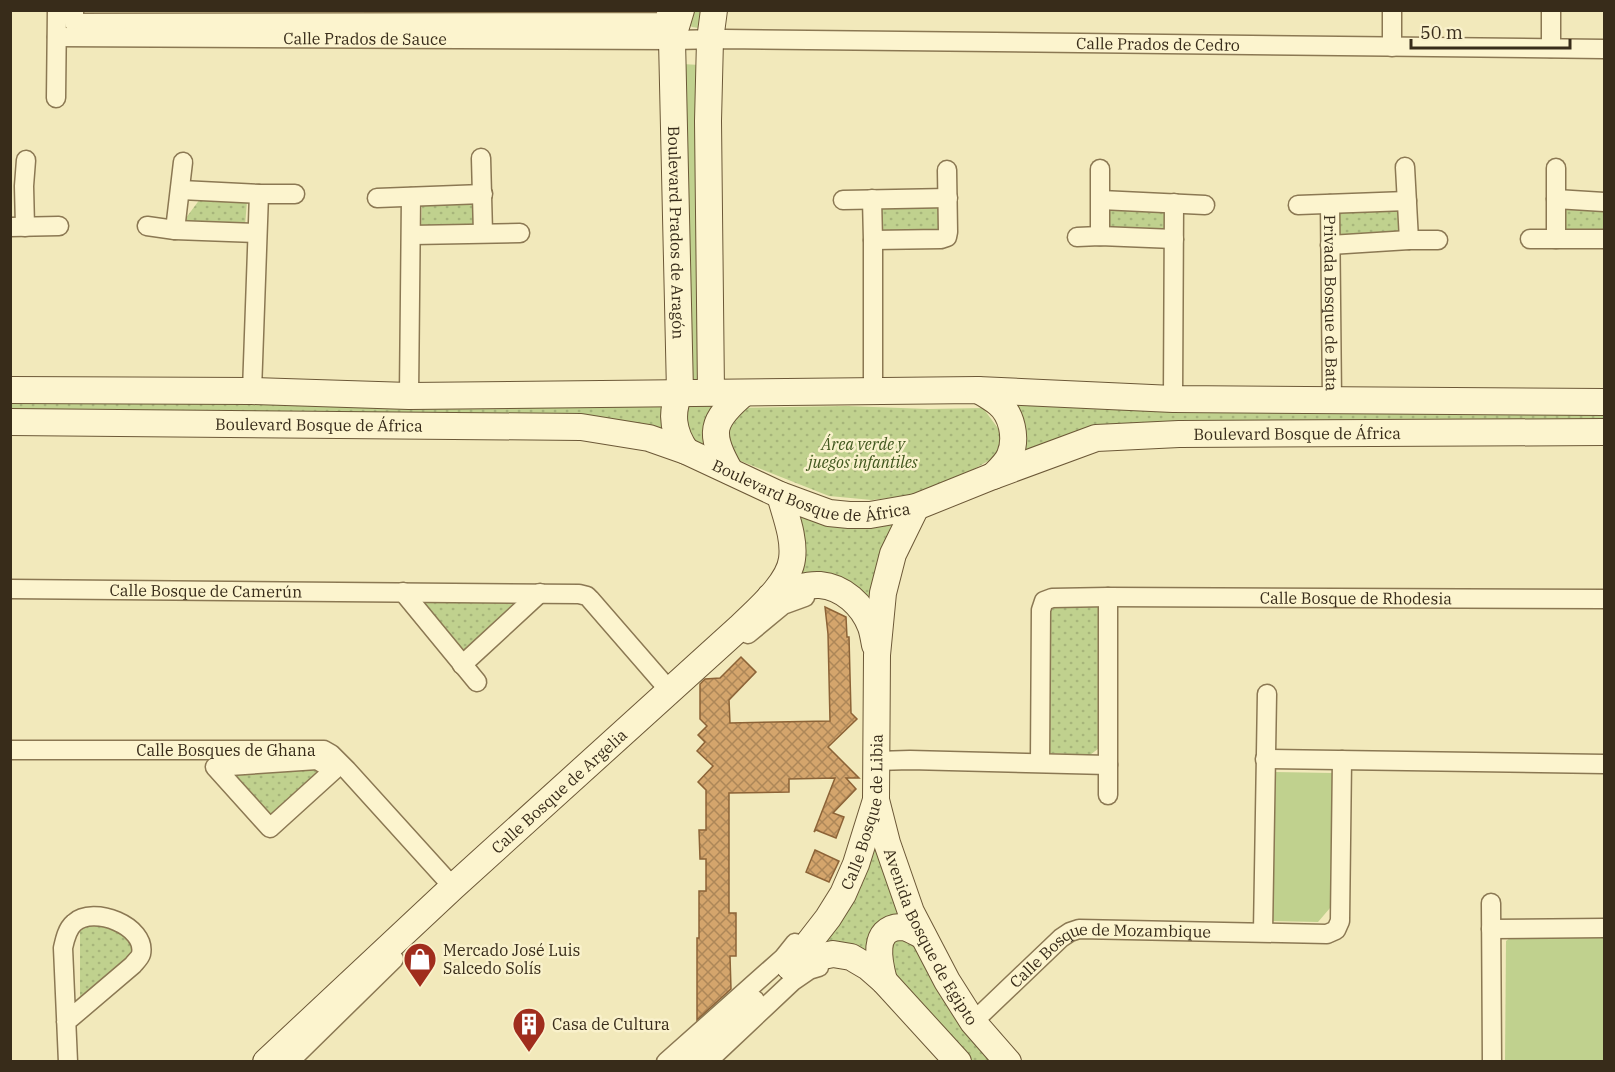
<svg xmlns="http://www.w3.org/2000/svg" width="1615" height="1072" font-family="'IBM Plex Serif',serif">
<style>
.park{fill:#c0d18e}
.garden{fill:url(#garden-dots)}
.building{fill:url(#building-cross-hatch);stroke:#8c6337;stroke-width:1.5}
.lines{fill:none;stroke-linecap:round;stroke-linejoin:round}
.street-casing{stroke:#8b7853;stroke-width:21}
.secondary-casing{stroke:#6c5837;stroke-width:28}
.street{stroke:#fcf4ce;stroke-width:18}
.secondary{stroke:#fcf4ce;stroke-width:26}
.labels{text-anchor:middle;stroke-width:5;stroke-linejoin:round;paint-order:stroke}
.street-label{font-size:16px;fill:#382c1a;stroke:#f9f1cb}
.park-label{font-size:16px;font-style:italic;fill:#41571e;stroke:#f9f1cb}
.poi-label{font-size:16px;fill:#382c1a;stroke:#f9f1cb;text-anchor:start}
</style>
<defs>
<pattern id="garden-dots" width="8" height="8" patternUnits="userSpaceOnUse" patternTransform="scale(1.5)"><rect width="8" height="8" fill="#c0d18e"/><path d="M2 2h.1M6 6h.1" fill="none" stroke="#a6b47a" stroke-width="1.8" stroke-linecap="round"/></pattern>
<pattern id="building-cross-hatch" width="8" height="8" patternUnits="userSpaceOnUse" patternTransform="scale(1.5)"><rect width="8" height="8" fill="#d4a56c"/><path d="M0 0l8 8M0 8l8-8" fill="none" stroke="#ad8758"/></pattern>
</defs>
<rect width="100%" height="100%" fill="#f2e9bb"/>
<g class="park">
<polygon points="689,11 706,11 699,28 692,27 688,24"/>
<polygon points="682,64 700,65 701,378 696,381 689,380"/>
<polygon points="1275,772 1333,773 1330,908 1318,922 1272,921"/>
<polygon points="1514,935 1604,935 1604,1061 1505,1062 1506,941"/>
</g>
<g class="garden">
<polygon points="200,199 247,201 245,226 180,226"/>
<polygon points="473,200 475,226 421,227 422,202"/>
<polygon points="1564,206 1604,208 1604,233 1566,232"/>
<polygon points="945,207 945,232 882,234 881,208"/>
<polygon points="1104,208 1167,209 1167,232 1104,230"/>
<polygon points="1401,209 1402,235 1336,239 1336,212"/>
<polygon points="10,398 673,403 670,437 11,414"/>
<polygon points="1011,401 1604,408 1604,424 1452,422 1017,457"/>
<polygon points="698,402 717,404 710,455 684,436 686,408"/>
<polygon points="846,406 928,409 983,408 1003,435 997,456 974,469 911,495 872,500 829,496 723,454 731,408"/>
<polygon points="796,513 895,523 871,612 798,574"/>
<polygon points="420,599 522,601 462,653"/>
<polygon points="1049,607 1100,607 1103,745 1090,755 1046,753"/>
<polygon points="317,760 334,770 270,828 215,767"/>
<polygon points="874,840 903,918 872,959 819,945"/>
<polygon points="119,925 139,947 80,997 80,927"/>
<polygon points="896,938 917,942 1000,1061 967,1061 892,976 886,957"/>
</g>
<g class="building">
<polygon points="825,607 846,617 847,637 849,637 851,713 857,719 828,747 859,778 846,778 856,789 833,813 844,817 836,838 816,830 814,832 835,778 789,779 789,792 729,793 729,913 736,913 736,956 730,956 731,989 697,1020 697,938 699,938 699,891 706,891 706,859 700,859 699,830 706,830 706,790 698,782 713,766 697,751 705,742 698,735 707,726 700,719 700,684 705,679 720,678 741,657 756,672 729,700 730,723 830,721 828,634"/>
<polygon points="815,850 839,861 829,882 806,872"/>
</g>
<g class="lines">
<defs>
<g id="street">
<polyline points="74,10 74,23 664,22 667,10"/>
<path id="s1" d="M57,37l615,3 52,-1 880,10"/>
<polyline points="1392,47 1392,10"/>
<polyline points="1551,48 1551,10"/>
<polyline points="56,98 57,10"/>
<polyline points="481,158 483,233"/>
<polyline points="1405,167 1409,240"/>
<polyline points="181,190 259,194 295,194"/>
<polyline points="377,198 483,194"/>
<polyline points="872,199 873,240 873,391"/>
<polyline points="1556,199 1604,202"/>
<polyline points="843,200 948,198"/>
<polyline points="1101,200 1205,205"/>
<path id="s2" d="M1330,204l2,197"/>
<polyline points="1298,205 1407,201"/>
<polyline points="147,226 175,230 257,233"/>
<polyline points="10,227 59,226"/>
<polyline points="25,227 24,186 26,160"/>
<polyline points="175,230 183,162"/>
<polyline points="412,235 520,233"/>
<polyline points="1100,236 1100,169"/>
<polyline points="1077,237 1100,236 1174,239"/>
<polyline points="1530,239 1604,239"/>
<polyline points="1556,239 1556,168"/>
<polyline points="873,240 941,239 947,237 948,232 947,170"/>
<polyline points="1330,245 1409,240 1438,240"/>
<polyline points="252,391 259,194"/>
<polyline points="409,396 411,197"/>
<polyline points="1173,399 1174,203"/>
<path id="s3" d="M10,589l569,5 8,2 3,3 79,91"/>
<polyline points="403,592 477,682"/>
<polyline points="1108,597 1108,795"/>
<polyline points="748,634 783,605 805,597"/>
<polyline points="462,665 540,593"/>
<path id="s4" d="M10,750h314l7,4 16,16 106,117"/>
<polyline points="1265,759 1604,764"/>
<polygon points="317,760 334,770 270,828 215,767"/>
<polyline points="876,761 910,760 1108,765"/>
<path id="s5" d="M1040,762l1,-152 3,-9 8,-3 56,-1 496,2"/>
<polyline points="1491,903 1492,1062"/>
<polyline points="1491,929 1604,928"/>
<polyline points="1263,932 1267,694"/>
<path d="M66,1022l67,-57c2,-3 7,-7 8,-11 6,-28 -48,-49 -67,-31 -7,6 -9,16 -11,25l5,114"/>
<path id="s6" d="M973,1022l88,-84 9,-6 9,-3 248,5 9,-4 4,-9 2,-161"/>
<polyline points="289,1062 394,959"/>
<polyline points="666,1062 783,958 795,943"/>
<polyline points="687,1062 755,1000"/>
<polyline points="707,1062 793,981 809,970 819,967"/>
</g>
<g id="secondary">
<path id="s7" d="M681,10l-9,30 8,352c-10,21 -7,40 6,59"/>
<polyline points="10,390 252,391 409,396 978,390 1173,399 1604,402"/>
<path d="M978,390c7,4 14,8 20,13 14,11 19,35 12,52 -3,8 -11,15 -17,21"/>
<polyline points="711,392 708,121 710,40 714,10"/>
<path id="s8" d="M10,422l571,5 68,11 37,13 94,44 49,18 20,2h21l46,-8 77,-31 103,-38 83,-4 425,-2"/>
<path d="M730,471c-22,-38 -19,-50 14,-78"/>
<path d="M770,597c15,-5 33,-13 50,-12 23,2 43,20 51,42 2,6 3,13 4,18"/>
<path id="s9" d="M876,800l11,43 24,69 36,69 26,41 35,40"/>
<path id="s10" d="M790,967l38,-49 15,-24 13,-30 20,-64 1,-145 6,-62 10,-39 23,-47"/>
<polyline points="790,967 808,959 833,954 851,957 868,967 884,981 958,1062"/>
<path d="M884,981c-5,-19 -13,-53 17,-54 7,0 16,6 22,9"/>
<path id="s11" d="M266,1062l187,-175 286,-259c17,-17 50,-44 53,-69 3,-21 -7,-45 -12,-64"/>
</g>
</defs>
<use href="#street" class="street-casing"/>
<use href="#secondary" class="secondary-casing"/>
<use href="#street" class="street"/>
<use href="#secondary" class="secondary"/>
</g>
<defs>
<symbol id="shop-pin" viewBox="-11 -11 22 30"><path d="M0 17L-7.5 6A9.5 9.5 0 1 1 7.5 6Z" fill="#a02d1d" stroke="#f9f1cb"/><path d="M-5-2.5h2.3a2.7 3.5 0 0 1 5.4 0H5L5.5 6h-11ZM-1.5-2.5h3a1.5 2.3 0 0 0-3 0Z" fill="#fff"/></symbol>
<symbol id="building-pin" viewBox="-11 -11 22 30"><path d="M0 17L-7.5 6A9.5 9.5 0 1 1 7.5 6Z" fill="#a02d1d" stroke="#f9f1cb"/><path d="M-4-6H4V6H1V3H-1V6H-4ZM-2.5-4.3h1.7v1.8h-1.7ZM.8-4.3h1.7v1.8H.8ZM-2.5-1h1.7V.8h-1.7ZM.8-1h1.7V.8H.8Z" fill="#fff"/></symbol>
</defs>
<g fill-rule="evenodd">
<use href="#shop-pin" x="401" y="940" width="38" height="52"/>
<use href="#building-pin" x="510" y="1005" width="38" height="52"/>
</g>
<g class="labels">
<g class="street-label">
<text dy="6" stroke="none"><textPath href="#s1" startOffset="308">Calle Prados de Sauce</textPath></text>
<text dy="6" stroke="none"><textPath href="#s1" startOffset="1101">Calle Prados de Cedro</textPath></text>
<text dy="6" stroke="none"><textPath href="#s7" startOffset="224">Boulevard Prados de Aragón</textPath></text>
<text dy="6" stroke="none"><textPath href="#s2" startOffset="99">Privada Bosque de Bata</textPath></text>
<text dy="6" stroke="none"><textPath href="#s8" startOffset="309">Boulevard Bosque de África</textPath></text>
<text dy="6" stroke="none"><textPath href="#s8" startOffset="1317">Boulevard Bosque de África</textPath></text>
<text dy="6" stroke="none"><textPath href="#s8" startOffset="813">Boulevard Bosque de África</textPath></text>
<text dy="6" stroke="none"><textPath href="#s3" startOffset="196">Calle Bosque de Camerún</textPath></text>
<text dy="6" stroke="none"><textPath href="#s5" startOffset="474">Calle Bosque de Rhodesia</textPath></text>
<text dy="6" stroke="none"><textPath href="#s4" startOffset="216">Calle Bosques de Ghana</textPath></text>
<text dy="6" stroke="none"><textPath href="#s11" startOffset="399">Calle Bosque de Argelia</textPath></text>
<text dy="6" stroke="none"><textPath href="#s10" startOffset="176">Calle Bosque de Libia</textPath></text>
<text dy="6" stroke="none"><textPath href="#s9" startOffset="148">Avenida Bosque de Egipto</textPath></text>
<text dy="6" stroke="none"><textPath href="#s6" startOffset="164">Calle Bosque de Mozambique</textPath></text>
</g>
<g class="park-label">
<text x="863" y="450">Área verde y<tspan x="863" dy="18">juegos infantiles</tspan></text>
</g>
<g class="poi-label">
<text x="443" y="956">Mercado José Luis<tspan x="443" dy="18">Salcedo Solís</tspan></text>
<text x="552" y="1030">Casa de Cultura</text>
</g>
</g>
<rect width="1615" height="1072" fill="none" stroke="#382c1a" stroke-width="24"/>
<path d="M1411 39v9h159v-9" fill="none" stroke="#382c1a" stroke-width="3"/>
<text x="1420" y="39" font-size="18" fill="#382c1a" stroke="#f9f1cb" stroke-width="4.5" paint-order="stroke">50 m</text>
</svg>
